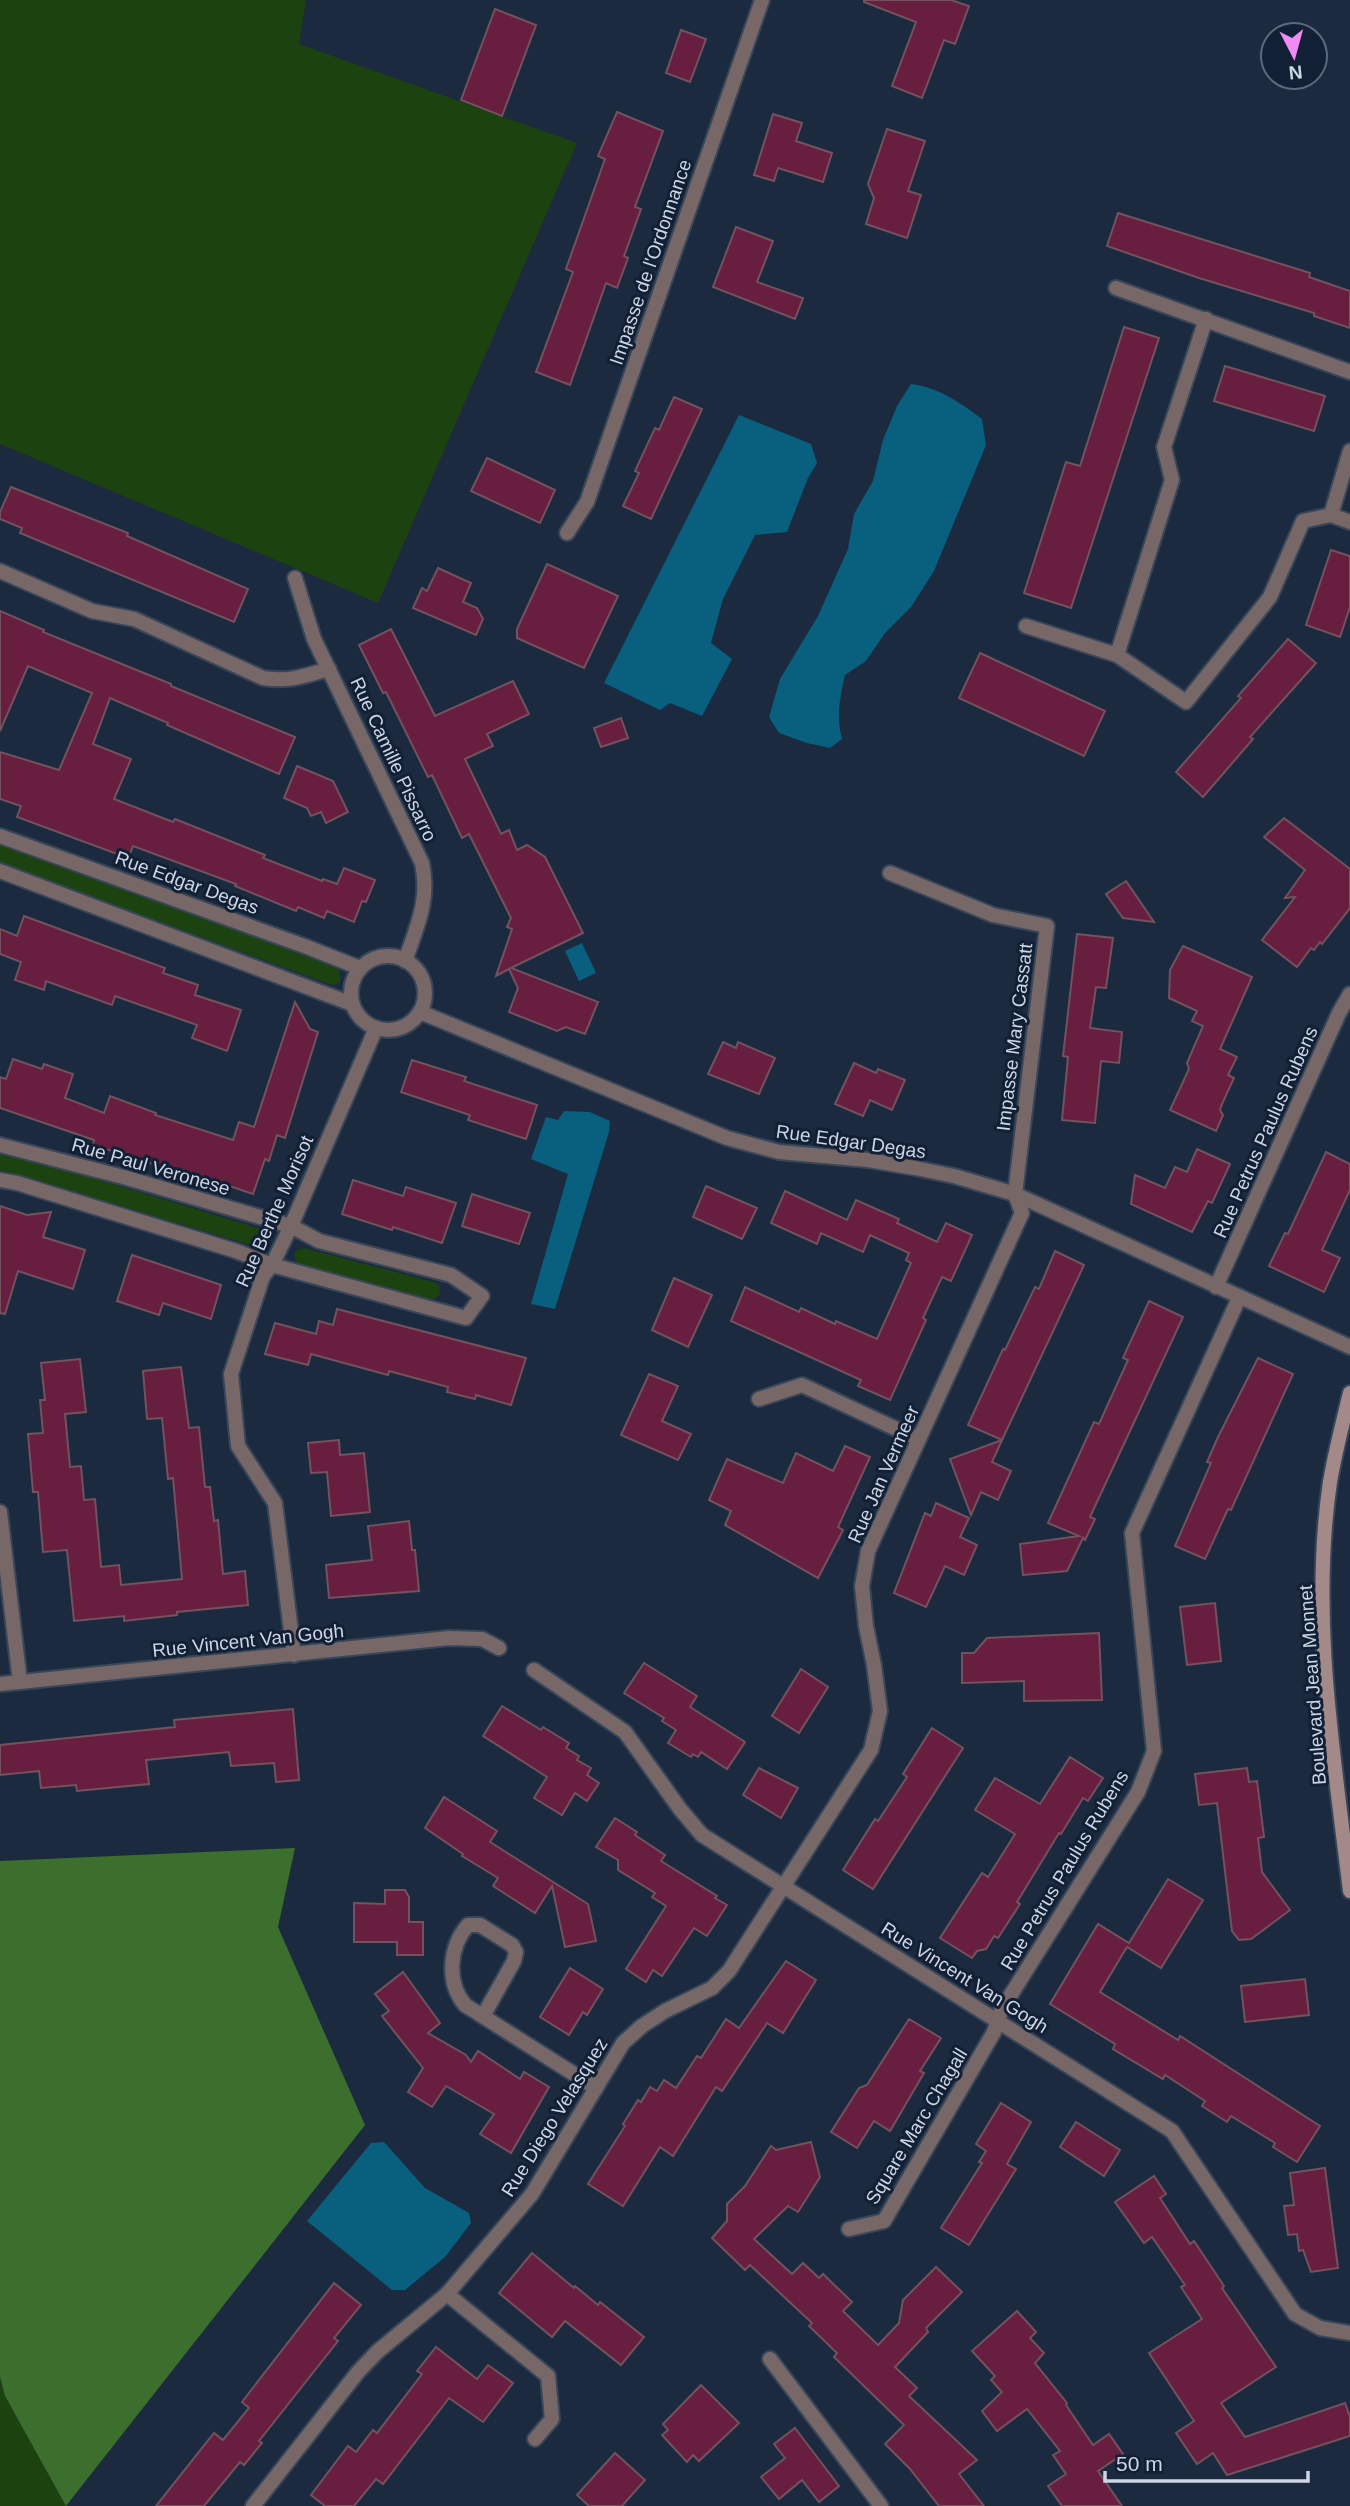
<svg xmlns="http://www.w3.org/2000/svg" width="1350" height="2506" font-family="Arial,sans-serif">
<style>
.green{fill:#1c420f}
.forest{fill:#3c6e2d}
.water{fill:#095f7e}
.building{fill:#671e3f;stroke:#72525d;stroke-width:2}
.lines{fill:none;stroke-linecap:round;stroke-linejoin:round}
.street-casing{stroke:#38465a;stroke-width:18}
.secondary-casing{stroke:#38465a;stroke-width:18}
.street{stroke:#776767;stroke-width:14}
.secondary{stroke:#a38a89;stroke-width:14}
.labels{text-anchor:middle;stroke-width:6;stroke-linejoin:round;paint-order:stroke}
.street-label{font-size:19px;fill:#cdd6e4;stroke:#122035}
</style>
<rect width="100%" height="100%" fill="#1c2a40"/>
<g class="green">
<polygon points="0,0 306,0 299,44 577,143 378,603 0,444"/>
<polygon points="0,844 336,967 340,971 340,982 334,985 329,984 0,863"/>
<polygon points="0,1151 15,1154 258,1228 264,1234 264,1243 257,1247 0,1170"/>
<polygon points="304,1248 434,1282 439,1285 440,1295 433,1299 429,1299 302,1266 296,1263 294,1254 297,1250"/>
<polygon points="0,2377 5,2396 66,2506 0,2506"/>
</g>
<polygon class="forest" points="295,1848 278,1927 365,2125 66,2506 5,2396 0,2377 0,1861"/>
<g class="water">
<path d="M911,384c27,3 50,19 71,35l4,26 -52,126 -23,36 -26,26 -19,28 -21,14c-5,22 -9,41 -3,64l-12,9 -23,-5 -28,-10 -10,-16 11,-38 38,-63 30,-67 6,-35 19,-33 10,-41 14,-34z"/>
<polygon points="739,415 811,444 817,463 808,478 787,532 755,535 723,599 711,643 732,659 702,716 670,703 660,710 604,683"/>
<polygon points="582,943 596,973 579,981 565,951"/>
<polygon points="564,1111 590,1112 610,1121 609,1132 555,1309 531,1304 568,1174 531,1159 546,1117 558,1120"/>
<polygon points="384,2142 425,2188 469,2213 471,2223 445,2257 405,2290 392,2290 307,2221 371,2143"/>
</g>
<g class="building">
<polygon points="864,0 951,0 969,6 955,44 944,40 922,98 892,86 916,22 864,2"/>
<polygon points="495,9 536,25 502,116 461,100"/>
<polygon points="681,30 706,39 690,82 666,73"/>
<polygon points="617,112 663,131 635,207 641,209 624,256 628,258 617,288 606,283 570,385 536,372 573,272 566,269 605,159 598,156"/>
<polygon points="773,114 802,123 796,141 832,153 823,182 778,168 774,181 754,175"/>
<polygon points="887,129 925,141 908,191 921,195 907,238 866,224 874,198 868,184"/>
<polygon points="1118,213 1310,273 1309,277 1350,291 1350,328 1314,316 1314,313 1199,278 1107,246"/>
<polygon points="736,227 773,241 757,282 803,298 795,319 713,287"/>
<polygon points="1124,327 1159,338 1071,608 1024,593 1066,462 1080,466"/>
<polygon points="1225,366 1325,396 1314,431 1214,401"/>
<polygon points="674,397 702,409 651,519 623,506 639,473 635,471 655,428 659,430"/>
<polygon points="487,458 555,490 540,523 471,491"/>
<polygon points="11,487 128,533 127,536 248,589 234,622 20,533 22,528 0,519 0,512"/>
<polygon points="1331,550 1350,556 1350,607 1340,637 1306,625"/>
<polygon points="547,564 618,596 584,668 517,638 517,629"/>
<polygon points="438,568 471,583 463,602 477,608 483,619 476,635 413,608 422,588 427,591"/>
<polygon points="0,611 44,630 43,632 171,684 171,686 295,737 279,774 167,725 168,723 110,698 93,744 131,759 114,799 173,822 175,819 265,855 263,858 322,881 323,879 337,884 344,868 375,880 366,902 362,901 354,922 327,911 324,918 298,907 296,911 235,886 236,884 133,846 128,858 17,817 21,806 0,799 0,752 59,770 92,693 28,666 0,731"/>
<polygon points="391,629 435,716 513,681 529,714 487,734 493,746 465,759 501,834 509,830 517,850 527,845 545,857 583,933 511,968 598,1002 585,1034 566,1027 557,1031 509,1012 518,988 509,969 496,976 512,929 507,927 511,918 469,834 462,838 432,775 428,777 386,692 383,693 359,645"/>
<polygon points="1288,639 1316,663 1250,737 1253,739 1203,797 1176,772 1241,698 1238,696"/>
<polygon points="980,653 1105,711 1084,756 959,698"/>
<polygon points="621,718 628,738 601,747 594,728"/>
<polygon points="297,766 333,781 348,812 326,823 321,812 311,816 307,808 284,798"/>
<polygon points="1284,818 1350,869 1350,908 1322,944 1320,942 1314,950 1311,948 1297,967 1262,940 1295,897 1285,898 1305,870 1264,837"/>
<polygon points="1126,881 1154,922 1123,918 1106,894"/>
<polygon points="24,916 165,968 163,973 198,985 195,995 241,1010 227,1051 192,1038 197,1025 115,996 112,1005 46,981 44,990 15,980 21,962 0,954 0,929 17,936"/>
<polygon points="1077,934 1113,938 1106,988 1096,987 1090,1028 1122,1032 1119,1063 1101,1061 1095,1123 1062,1120 1068,1057 1063,1056"/>
<polygon points="1183,946 1252,977 1220,1049 1237,1057 1228,1075 1234,1078 1222,1104 1220,1110 1223,1115 1216,1131 1170,1110 1189,1069 1187,1063 1203,1026 1192,1021 1197,1011 1169,998 1170,970"/>
<polygon points="295,1002 310,1029 318,1032 285,1138 277,1135 269,1161 265,1159 253,1194 182,1170 181,1173 93,1145 94,1140 0,1108 0,1077 6,1079 13,1059 42,1069 44,1064 73,1074 65,1098 104,1113 110,1096 156,1113 155,1115 233,1140 239,1122 254,1127"/>
<polygon points="723,1042 736,1048 738,1042 775,1058 759,1094 708,1074"/>
<polygon points="412,1060 466,1077 464,1081 537,1105 526,1139 468,1120 470,1115 401,1092"/>
<polygon points="854,1063 876,1073 878,1069 905,1080 892,1110 870,1100 863,1116 835,1104"/>
<polygon points="1197,1149 1230,1164 1212,1203 1208,1201 1192,1232 1131,1204 1135,1175 1165,1188 1175,1167 1187,1172"/>
<polygon points="1326,1152 1350,1164 1350,1190 1322,1250 1340,1258 1324,1292 1269,1266 1285,1233 1288,1234"/>
<polygon points="353,1180 403,1196 406,1187 456,1203 442,1243 393,1227 392,1230 342,1214"/>
<polygon points="706,1186 757,1208 742,1239 693,1217"/>
<polygon points="785,1191 847,1220 856,1200 899,1219 897,1223 937,1242 946,1223 972,1235 951,1281 942,1277 923,1318 926,1320 890,1400 858,1386 861,1380 731,1321 745,1287 799,1312 801,1308 835,1324 836,1321 877,1339 911,1263 906,1260 909,1253 870,1235 863,1252 821,1233 817,1244 771,1223"/>
<polygon points="472,1194 530,1213 519,1244 462,1226"/>
<polygon points="0,1206 27,1215 51,1212 43,1237 85,1250 73,1289 18,1271 5,1314 0,1313"/>
<polygon points="1055,1251 1084,1265 1002,1440 968,1425 1003,1349 1005,1350 1035,1287 1039,1289"/>
<polygon points="132,1255 221,1285 211,1319 163,1303 159,1315 117,1301"/>
<polygon points="674,1278 712,1295 688,1347 652,1330"/>
<polygon points="1149,1301 1183,1317 1090,1517 1095,1519 1085,1540 1083,1538 1067,1571 1023,1575 1020,1544 1079,1536 1048,1523 1094,1422 1099,1424 1128,1360 1123,1358"/>
<polygon points="337,1309 526,1358 511,1405 476,1395 475,1399 447,1392 448,1387 389,1371 388,1375 311,1354 308,1365 265,1354 275,1323 316,1334 319,1321 333,1325"/>
<polygon points="1258,1358 1293,1374 1231,1510 1228,1509 1205,1559 1175,1546 1211,1463 1207,1462 1218,1437"/>
<polygon points="80,1359 86,1412 65,1414 70,1467 81,1466 84,1500 95,1499 101,1567 119,1565 121,1585 182,1579 173,1478 168,1479 162,1418 147,1419 143,1371 181,1367 189,1428 199,1427 205,1487 210,1487 214,1521 218,1520 223,1574 245,1571 248,1605 177,1612 177,1615 124,1621 124,1616 74,1621 67,1550 43,1552 38,1492 33,1492 28,1434 43,1433 40,1400 45,1400 41,1363"/>
<polygon points="649,1374 678,1386 662,1421 691,1434 678,1460 621,1435"/>
<polygon points="339,1440 340,1455 364,1453 370,1512 331,1516 327,1472 311,1473 308,1443"/>
<polygon points="1002,1440 992,1462 1011,1471 998,1500 981,1492 971,1515 950,1459"/>
<polygon points="845,1446 870,1457 838,1527 843,1530 818,1578 725,1525 731,1511 709,1500 727,1459 783,1483 796,1453 833,1471"/>
<polygon points="936,1503 969,1518 960,1537 977,1545 964,1575 945,1566 926,1607 894,1593 925,1513 931,1516"/>
<polygon points="409,1521 412,1550 415,1550 419,1591 329,1598 326,1565 372,1560 368,1526"/>
<polygon points="1215,1603 1221,1661 1187,1665 1180,1607"/>
<polygon points="1099,1633 1102,1700 1024,1701 1024,1681 962,1683 962,1653 974,1653 987,1638"/>
<polygon points="644,1663 697,1696 690,1707 745,1742 727,1769 701,1752 698,1757 693,1754 691,1757 668,1743 676,1730 662,1721 664,1718 624,1693"/>
<polygon points="801,1669 828,1687 799,1733 772,1716"/>
<polygon points="502,1706 541,1730 543,1727 569,1743 566,1748 579,1756 577,1760 591,1768 587,1775 599,1783 587,1801 575,1793 562,1815 534,1798 547,1777 483,1736"/>
<polygon points="293,1709 299,1780 276,1782 274,1763 231,1766 229,1752 146,1760 149,1784 77,1791 76,1785 41,1788 39,1771 0,1775 0,1745 175,1727 174,1720"/>
<polygon points="932,1728 963,1748 873,1889 843,1870 875,1819 878,1821 907,1777 903,1774"/>
<polygon points="1070,1757 1103,1778 1088,1801 1083,1798 1061,1834 1059,1833 1017,1902 1020,1904 998,1938 994,1936 986,1949 977,1951 972,1958 940,1938 982,1873 988,1877 1015,1834 975,1810 995,1778 1040,1804"/>
<polygon points="759,1768 798,1788 781,1818 743,1795"/>
<polygon points="1247,1768 1249,1782 1257,1781 1264,1837 1258,1838 1262,1872 1290,1910 1251,1939 1239,1940 1232,1931 1217,1803 1199,1805 1195,1774"/>
<polygon points="444,1797 497,1831 490,1842 588,1904 596,1941 565,1947 552,1886 535,1913 493,1886 498,1878 462,1856 463,1854 425,1828"/>
<polygon points="615,1818 637,1832 635,1835 665,1855 661,1861 717,1896 715,1898 727,1905 707,1936 694,1928 662,1976 653,1970 646,1982 626,1969 666,1906 652,1897 655,1893 618,1870 618,1860 596,1847"/>
<polygon points="1168,1879 1203,1900 1161,1968 1127,1947 1100,1992 1178,2040 1180,2036 1320,2126 1297,2162 1273,2147 1275,2143 1231,2116 1227,2122 1202,2106 1205,2101 1165,2075 1163,2079 1113,2049 1115,2044 1050,2004 1098,1924 1129,1943"/>
<polygon points="385,1890 405,1890 409,1897 409,1922 423,1922 423,1955 397,1955 397,1942 354,1942 354,1903 385,1904"/>
<polygon points="786,1961 816,1980 783,2033 767,2023 722,2091 716,2087 673,2156 660,2147 623,2206 588,2184 625,2126 623,2124 638,2100 641,2102 650,2087 657,2091 664,2080 676,2088 697,2056 701,2058 726,2019 739,2028"/>
<polygon points="570,1968 603,1989 587,2015 583,2012 569,2035 540,2017"/>
<polygon points="403,1972 440,2023 428,2033 466,2055 471,2062 478,2051 520,2079 524,2072 549,2087 511,2153 480,2134 494,2114 446,2086 432,2107 408,2092 423,2068 382,2016 389,2011 375,1994"/>
<polygon points="1305,1979 1309,2015 1245,2022 1241,1986"/>
<polygon points="909,2019 941,2038 920,2071 924,2073 890,2131 874,2121 857,2148 831,2132 859,2088 867,2085"/>
<polygon points="1001,2103 1031,2122 1007,2164 1016,2169 969,2245 941,2228 982,2163 979,2162 986,2151 976,2144"/>
<polygon points="1076,2122 1120,2150 1104,2176 1060,2147"/>
<polygon points="811,2142 820,2177 798,2212 788,2206 754,2239 792,2274 803,2263 819,2278 823,2274 852,2302 843,2311 878,2345 899,2323 903,2300 936,2267 962,2292 926,2328 928,2332 895,2367 917,2388 909,2396 977,2460 959,2474 984,2506 939,2506 910,2469 885,2444 904,2425 834,2357 837,2353 809,2326 812,2323 750,2265 745,2270 712,2238 727,2221 727,2204 745,2186 771,2146 776,2150"/>
<polygon points="1325,2168 1338,2268 1311,2272 1303,2250 1299,2251 1297,2234 1288,2235 1284,2206 1294,2205 1290,2173"/>
<polygon points="1154,2176 1166,2194 1160,2198 1190,2244 1194,2241 1224,2286 1222,2288 1276,2367 1221,2403 1245,2437 1345,2403 1350,2417 1350,2436 1227,2475 1213,2453 1197,2464 1176,2433 1194,2421 1149,2353 1202,2319 1181,2287 1185,2285 1152,2237 1144,2243 1115,2202"/>
<polygon points="532,2253 574,2288 575,2286 598,2305 600,2302 644,2337 621,2365 565,2321 552,2337 499,2293"/>
<polygon points="334,2283 361,2305 334,2338 338,2341 259,2441 262,2443 244,2465 240,2462 204,2506 156,2506 214,2433 223,2440 249,2408 242,2402"/>
<polygon points="1017,2311 1036,2332 1030,2338 1044,2353 1035,2363 1067,2403 1066,2405 1093,2445 1109,2434 1123,2454 1098,2471 1122,2506 1062,2506 1048,2486 1066,2474 1053,2455 1060,2451 1027,2409 997,2431 982,2411 1002,2392 991,2380 995,2376 972,2351"/>
<polygon points="436,2347 477,2379 488,2365 513,2383 483,2422 449,2398 383,2484 376,2479 354,2506 325,2506 311,2495 348,2446 356,2452 373,2430 377,2433 422,2374 417,2371"/>
<polygon points="701,2385 739,2423 699,2461 693,2455 687,2462 662,2435 668,2430 663,2424"/>
<polygon points="795,2428 839,2486 819,2502 802,2480 779,2499 761,2477 785,2458 774,2444"/>
<polygon points="615,2453 645,2480 622,2506 589,2506 577,2495"/>
</g>
<g class="lines">
<defs>
<g id="street">
<polyline points="1116,288 1350,372"/>
<polyline points="1331,515 1350,522"/>
<polyline points="567,533 587,502 762,0"/>
<path d="M0,571l92,40 42,8 129,59c27,4 41,-2 66,-9"/>
<path d="M295,578l19,61 108,224c8,37 -5,63 -17,98"/>
<polyline points="1026,626 1117,655 1172,480 1164,447 1206,319"/>
<polyline points="1117,655 1186,702 1270,597 1303,521 1331,515 1350,451"/>
<polyline points="0,836 307,947 360,968"/>
<polyline points="0,871 352,1004"/>
<circle cx="388" cy="993" r="37"/>
<polyline points="420,1012 727,1138 779,1152 868,1160 915,1168 954,1176 1015,1194 1350,1347"/>
<polyline points="0,1145 127,1178 291,1226 319,1241 451,1275 482,1296 466,1318 272,1265 236,1251 17,1183 0,1180"/>
<polyline points="1216,1287 1339,1013 1350,994"/>
<polyline points="759,1399 802,1385 918,1439"/>
<polyline points="0,1512 20,1682"/>
<polyline points="294,1655 275,1503 238,1446 231,1374 263,1276 272,1265 291,1226 376,1028"/>
<polyline points="534,1670 625,1732 680,1809 702,1835 1172,2131 1295,2314 1320,2328 1350,2333"/>
<polyline points="0,1684 449,1638 482,1639 499,1648"/>
<path d="M483,2016l31,-55 2,-9 -4,-7 -32,-20h-12c-19,22 -22,57 -3,80l131,83"/>
<polyline points="849,2229 884,2221 994,2032 1002,2009 1138,1792 1154,1751 1132,1533 1239,1298"/>
<polyline points="447,2294 548,2376 552,2419 535,2439"/>
<polyline points="770,2359 881,2506"/>
<polyline points="253,2506 358,2372 377,2352 447,2294 532,2194 623,2043 642,2026 665,2011 712,1988 729,1971 871,1750 880,1711 874,1665 866,1626 862,1586 868,1551 1022,1213 1015,1194 1047,926 993,915 890,873"/>
</g>
<path id="secondary" d="M1350,1393c-7,29 -15,59 -20,89 -20,135 4,275 20,409"/>
</defs>
<use href="#street" class="street-casing"/>
<use href="#secondary" class="secondary-casing"/>
<use href="#street" class="street"/>
<use href="#secondary" class="secondary"/>
</g>
<g class="labels">
<g class="street-label">
<text transform="translate(650 262) rotate(-71)" y="7">Impasse de l'Ordonnance</text>
<text transform="translate(394 759) rotate(65)" y="7">Rue Camille Pissarro</text>
<text transform="translate(187 882) rotate(20)" y="7">Rue Edgar Degas</text>
<text transform="translate(1014 1037) rotate(-83)" y="7">Impasse Mary Cassatt</text>
<text transform="translate(1265 1132) rotate(-66)" y="7">Rue Petrus Paulus Rubens</text>
<text transform="translate(851 1141) rotate(8)" y="7">Rue Edgar Degas</text>
<text transform="translate(151 1166) rotate(16)" y="7">Rue Paul Veronese</text>
<text transform="translate(274 1211) rotate(-66)" y="7">Rue Berthe Morisot</text>
<text transform="translate(883 1474) rotate(-66)" y="7">Rue Jan Vermeer</text>
<text transform="translate(248 1640) rotate(-6)" y="7">Rue Vincent Van Gogh</text>
<text transform="translate(1312 1685) rotate(-94)" y="7">Boulevard Jean Monnet</text>
<text transform="translate(1064 1870) rotate(-59)" y="7">Rue Petrus Paulus Rubens</text>
<text transform="translate(965 1977) rotate(32)" y="7">Rue Vincent Van Gogh</text>
<text transform="translate(554 2117) rotate(-58)" y="7">Rue Diego Velasquez</text>
<text transform="translate(916 2126) rotate(-59)" y="7">Square Marc Chagall</text>
</g>
</g>
<g transform="translate(1294 56) rotate(174)"><circle r="33" fill="#122035" stroke="#5d697b" stroke-width="2"/>
<path d="M0-5L12 26L0 18L-12 26Z" fill="#f18af5"/>
<text y="-10" font-size="19" font-weight="bold" text-anchor="middle" fill="#cdd6e4">N</text>
</g>
<path d="M1105 2471v10h203v-10" fill="none" stroke="#cdd6e4" stroke-width="3.5"/>
<text x="1116" y="2471" font-size="21" fill="#cdd6e4" stroke="#122035" stroke-width="5" paint-order="stroke">50 m</text>
</svg>
